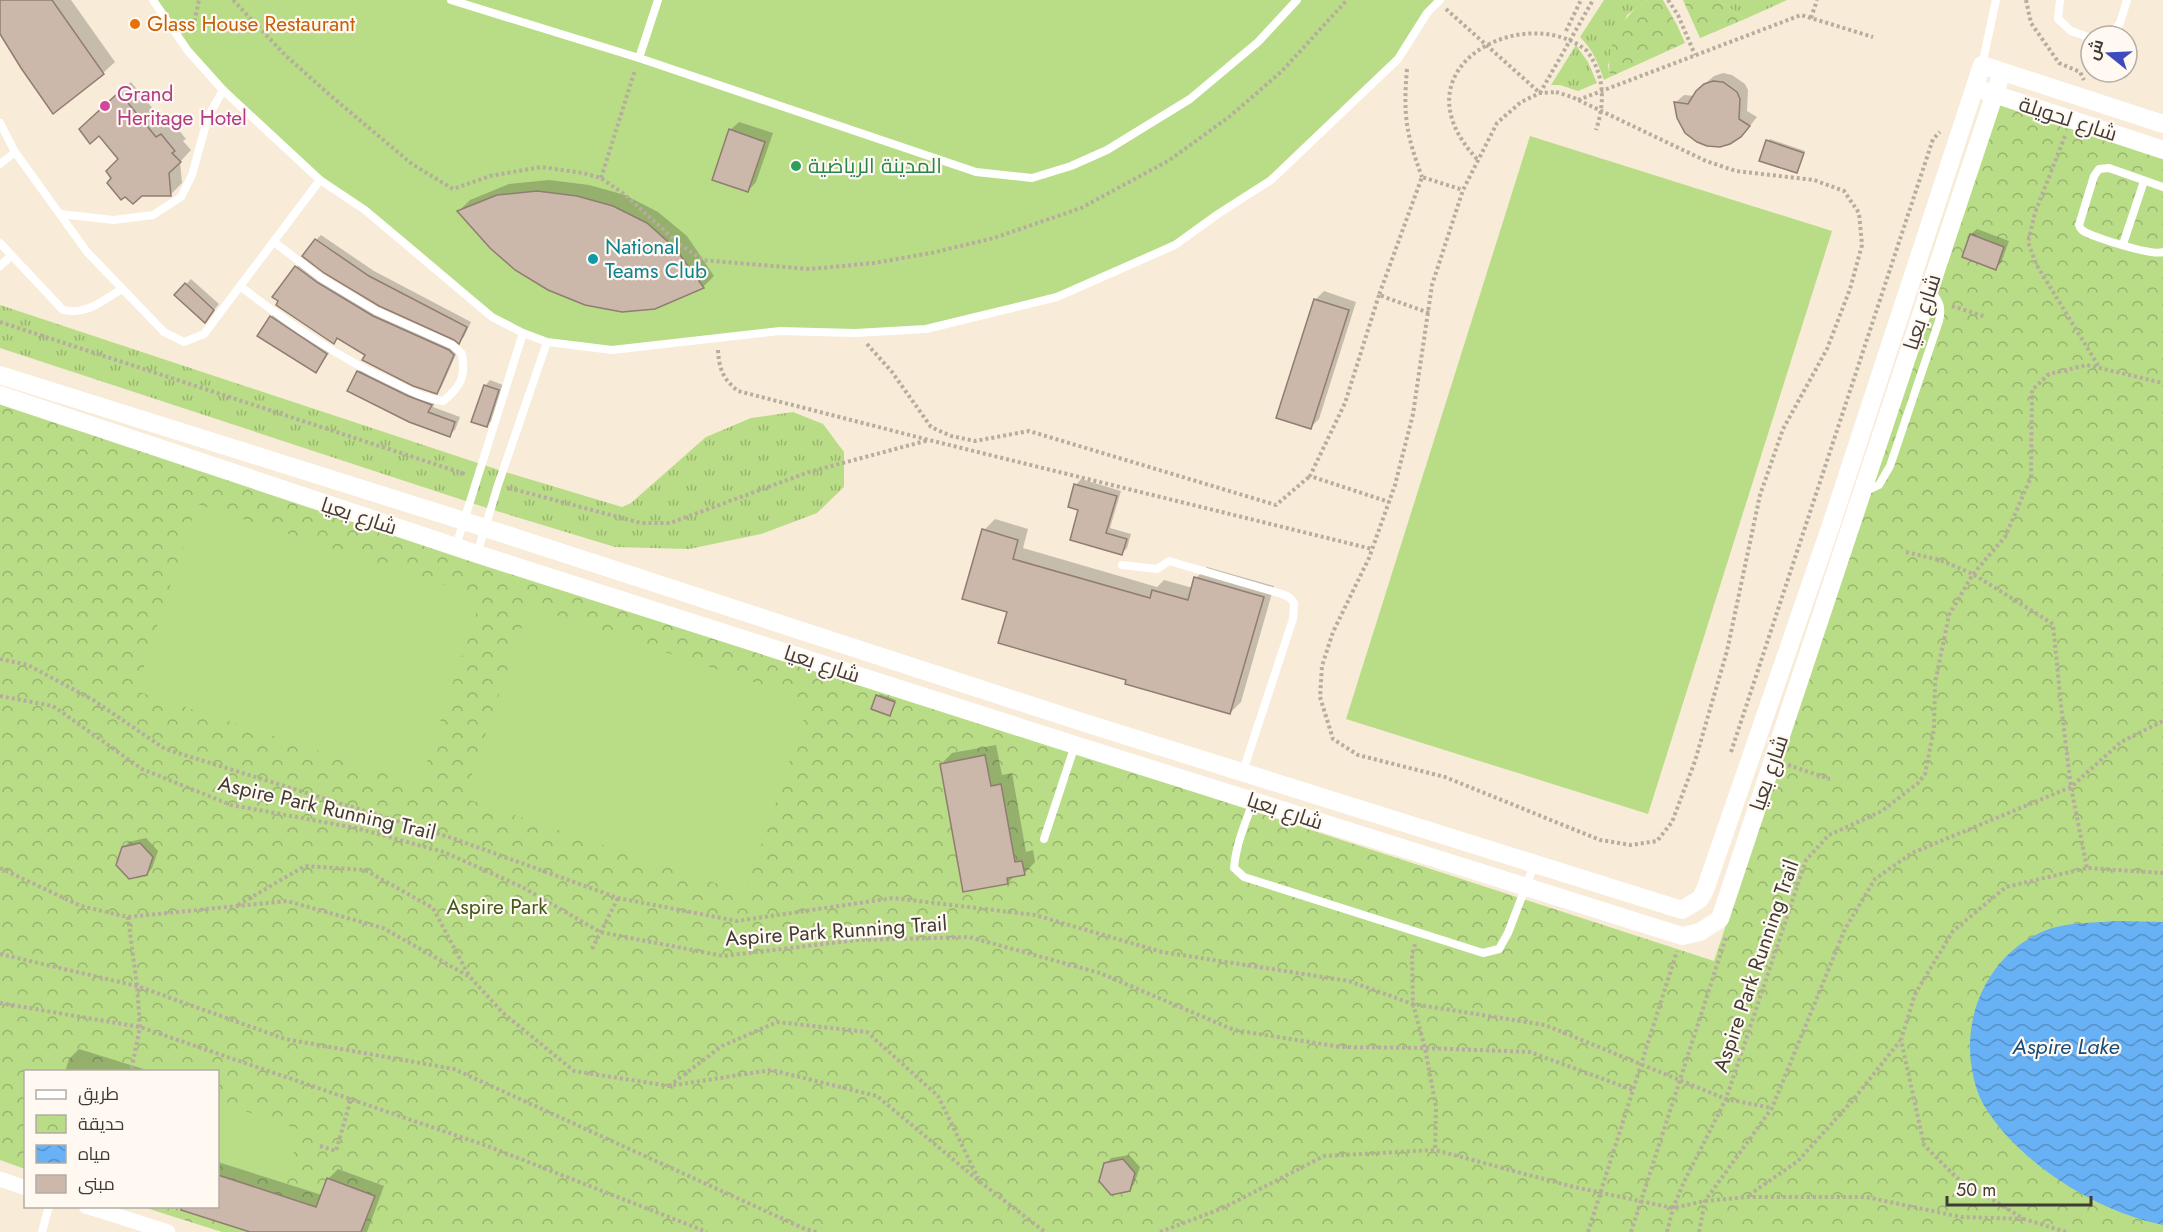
<svg xmlns="http://www.w3.org/2000/svg" width="2163" height="1232" font-family="Jost,Cairo,sans-serif">
<style>
.grass{fill:url(#grass-tufts)}
.park{fill:url(#park-crowns)}
.pitch{fill:#b9dc87}
.water{fill:url(#water-waves)}
.shadow{fill:#0003}
.building{fill:#ccb7ab;stroke:#907d72;stroke-width:1.5}
.lines{fill:none;stroke-linecap:round;stroke-linejoin:round}
.path{stroke:#b7ad9e;stroke-width:4;stroke-dasharray:3 3;stroke-linecap:butt}
.service{stroke:#fff;stroke-width:8}
.minor{stroke:#fff;stroke-width:15}
.tertiary{stroke:#fff;stroke-width:18}
.food-dot{fill:#e8710a;stroke:#fff9f2;stroke-width:2}
.hotel-dot{fill:#d1479c;stroke:#fff9f2;stroke-width:2}
.leisure-dot{fill:#2e9e5b;stroke:#fff9f2;stroke-width:2}
.culture-dot{fill:#0f9aa8;stroke:#fff9f2;stroke-width:2}
.labels{text-anchor:middle;stroke-width:4.5;stroke-linejoin:round;paint-order:stroke}
.food-label{font-size:21px;fill:#c56008;stroke:#fff9f2;text-anchor:start}
.hotel-label{font-size:21px;fill:#b23c85;stroke:#fff9f2;text-anchor:start}
.street-label{font-size:21px;fill:#403b34;stroke:#fff9f2}
.leisure-label{font-size:21px;fill:#27864d;stroke:#fff9f2;text-anchor:start}
.culture-label{font-size:21px;fill:#0d838f;stroke:#fff9f2;text-anchor:start}
.park-label{font-size:21px;fill:#435a1c;stroke:#fff9f2}
.water-label{font-size:22px;font-style:italic;fill:#164b76;stroke:#fff9f2}
</style>
<defs>
<pattern id="grass-tufts" width="24" height="20" patternUnits="userSpaceOnUse" patternTransform="scale(1.5)"><rect width="24" height="20" fill="#b9dc87"/><path d="M3 7l-1-3M5 7V3M7 7l1-3M15 17l-1-3M17 17v-4M19 17l1-3" fill="none" stroke="#98b46f"/></pattern>
<pattern id="park-crowns" width="20" height="18" patternUnits="userSpaceOnUse" patternTransform="scale(1.5)"><rect width="20" height="18" fill="#b9dc87"/><path d="M2 6a3 3 0 1 1 6 0M12 15a3 3 0 1 1 6 0" fill="none" stroke="#98b46f"/></pattern>
<pattern id="water-waves" width="16" height="10" patternUnits="userSpaceOnUse" patternTransform="scale(1.5)"><rect width="16" height="10" fill="#67b1f4"/><path d="M0 5q4-4 8 0t8 0" fill="none" stroke="#5691c6"/></pattern>
</defs>
<rect width="100%" height="100%" fill="#f8ebd8"/>
<g class="grass">
<path d="M1604,0h44l-21,15 -19,50 2,12 -6,3c-6,-17 -11,-30 -24,-43z"/>
<polygon points="1719,0 1787,0 1745,19"/>
<polygon points="1576,45 1588,62 1597,83 1578,91 1560,85 1551,85"/>
<polygon points="0,305 502,471 622,507 631,503 706,437 751,418 793,412 823,424 844,452 844,487 817,513 761,534 689,549 615,547 490,509 0,348"/>
</g>
<g class="park">
<path d="M1648,0h15l14,25 8,18 -75,34c-5,-32 11,-61 38,-77z"/>
<polygon points="1683,0 1719,0 1745,19 1700,38"/>
<polygon points="2000,103 2163,157 2163,1232 222,1232 143,1207 218,1206 218,1072 26,1072 25,1169 0,1160 0,404 1714,961"/>
</g>
<g class="pitch">
<polygon points="153,0 1440,0 1398,59 1271,180 1175,245 1057,297 926,329 780,331 612,350 547,342 492,317 365,210 320,180 223,90"/>
<polygon points="1530,136 1832,231 1648,814 1346,719"/>
<polygon points="197,504 481,597 420,784 136,691"/>
<polygon points="529,606 810,701 745,893 464,798"/>
<polygon points="218,1102 301,1130 283,1185 218,1163"/>
</g>
<path class="water" d="M2116,921l47,1v303c-65,-13 -143,-61 -178,-118 -7,-11 -11,-25 -13,-38 -10,-56 18,-115 72,-138 21,-9 49,-8 72,-10z"/>
<g class="shadow">
<polygon points="0,0 71,0 115,62 103,73 0,31"/>
<polygon points="1723,73 1732,75 1745,84 1748,90 1747,111 1757,117 1749,127 1675,103 1684,95 1695,96 1706,83 1714,76"/>
<polygon points="131,82 168,127 173,123 186,139 183,141 191,150 180,162 182,183 171,194 142,195 92,118"/>
<polygon points="739,122 773,133 756,182 748,191 730,130"/>
<polygon points="1770,139 1805,151 1797,172 1767,141"/>
<polygon points="549,180 589,185 625,195 658,212 687,236 714,276 703,287 459,211 470,200 509,184"/>
<polygon points="1977,229 2009,241 2001,263 1995,268 1963,256 1971,234"/>
<polygon points="321,235 374,271 471,322 464,337 459,342 316,240"/>
<polygon points="301,262 322,279 458,350 441,388 437,392 339,337 333,342 274,297"/>
<polygon points="191,279 219,304 210,315 176,295"/>
<polygon points="1324,291 1356,302 1319,419 1311,427 1315,300"/>
<polygon points="276,311 332,349 316,371 271,317"/>
<polygon points="364,367 436,400 433,407 460,417 455,430 449,435 358,372"/>
<polygon points="490,380 503,385 492,420 487,426 485,386"/>
<polygon points="1081,479 1121,491 1110,528 1131,534 1127,548 1122,553 1080,509 1076,485"/>
<polygon points="995,519 1028,529 1023,548 1157,587 1164,580 1193,588 1196,578 1207,567 1274,586 1241,702 1230,713 1128,679 1009,611 984,530"/>
<polygon points="880,694 896,700 890,714 878,696"/>
<polygon points="996,745 1002,775 1012,773 1026,852 1033,850 1035,862 1024,874 1015,875 1008,883 941,764 952,753"/>
<polygon points="146,838 158,851 152,868 147,874 123,848 129,842"/>
<polygon points="79,1049 153,1072 65,1072 69,1059"/>
<polygon points="1129,1155 1140,1167 1134,1184 1129,1190 1106,1164 1111,1158"/>
<polygon points="218,1162 322,1195 328,1179 338,1169 384,1186 367,1232 255,1232 218,1206"/>
</g>
<g class="building">
<polygon points="0,0 52,0 104,74 53,114 21,68 0,34"/>
<polygon points="1713,81 1723,82 1737,92 1740,99 1739,119 1750,126 1741,137 1730,144 1720,147 1707,146 1697,142 1685,133 1677,118 1674,102 1688,104 1696,91 1704,84"/>
<polygon points="119,92 156,137 161,134 175,151 172,153 181,162 169,173 171,196 142,196 133,204 125,197 121,200 107,183 111,178 106,171 118,159 99,136 90,144 79,129"/>
<polygon points="729,129 765,142 748,192 712,180"/>
<polygon points="1766,140 1804,153 1797,173 1759,161"/>
<polygon points="537,191 577,196 613,206 647,223 675,248 704,288 655,309 622,312 585,305 548,290 515,270 490,248 457,211 497,195"/>
<polygon points="1970,234 2004,247 1996,270 1962,257"/>
<polygon points="315,239 369,276 467,327 459,344 454,340 379,306 324,273 302,256"/>
<polygon points="295,266 318,283 373,316 449,350 454,355 437,394 413,386 362,360 365,355 337,338 334,344 276,305 278,301 272,297"/>
<polygon points="185,283 214,310 205,323 174,295"/>
<polygon points="1314,299 1349,310 1311,429 1276,418"/>
<polygon points="270,316 327,354 316,373 257,336"/>
<polygon points="357,371 408,396 432,405 428,412 455,422 450,437 409,422 347,391"/>
<polygon points="484,385 499,390 487,427 471,422"/>
<polygon points="1074,484 1117,496 1106,533 1127,539 1122,555 1070,540 1078,510 1068,507"/>
<polygon points="982,529 1018,540 1013,559 1150,598 1152,590 1188,600 1194,577 1264,597 1230,714 1125,684 1126,680 998,643 1007,612 962,599"/>
<polygon points="876,695 895,702 890,716 871,709"/>
<polygon points="985,755 991,786 1001,784 1015,862 1022,861 1025,875 1007,878 1008,884 963,892 940,764"/>
<polygon points="140,843 153,857 147,875 129,879 116,865 122,847"/>
<polygon points="1123,1159 1135,1173 1130,1191 1111,1195 1099,1181 1104,1163"/>
<polygon points="218,1175 316,1207 327,1178 375,1196 361,1232 250,1232 181,1210 182,1206 218,1206"/>
</g>
<g class="lines">
<g class="path">
<polyline points="233,0 286,56 331,96 412,164 453,189 490,176 541,167 583,173 601,178 624,194 678,243 703,260 810,269 874,263 931,253 994,238 1081,208 1168,161 1229,117 1282,71 1347,0"/>
<polyline points="1668,0 1678,15 1695,55"/>
<polyline points="2026,0 2031,23 2059,63 2080,72 2084,80"/>
<polyline points="1446,9 1540,93 1593,0"/>
<polyline points="1811,18 1817,0"/>
<polyline points="1566,31 1581,0"/>
<polyline points="192,33 199,0"/>
<path d="M1407,69c-4,46 -1,65 15,108"/>
<polygon points="1556,92 1572,97 1706,161 1736,171 1814,180 1844,191 1859,213 1862,245 1850,289 1827,349 1783,429 1760,495 1727,651 1695,761 1672,822 1657,841 1631,845 1600,840 1445,777 1358,755 1333,739 1320,697 1322,666 1333,632 1369,558 1395,485 1413,414 1432,285 1463,190 1497,123 1521,102 1540,93"/>
<polyline points="1578,100 1801,15 1873,37"/>
<polyline points="2065,136 2035,213 2028,242 2036,264 2099,367"/>
<path d="M1477,159c-86,-92 49,-159 110,-108 18,24 18,52 9,79"/>
<polyline points="601,178 635,70"/>
<polyline points="1379,295 1345,403 1310,476 1389,502"/>
<polyline points="1952,306 1986,317"/>
<polyline points="1429,313 1379,295 1422,177 1463,190"/>
<polyline points="0,322 465,474"/>
<polyline points="867,344 892,372 931,427 951,436 975,441 1029,431 1276,505 1310,476"/>
<path d="M718,350c1,19 5,29 20,41l191,49 443,109"/>
<polyline points="509,488 641,523 670,523 809,472 929,440"/>
<polyline points="1906,552 1940,560 1973,574 2053,624 2061,705 2071,787 2087,868"/>
<polyline points="0,659 28,665 93,700 165,749 452,838 618,898 737,921 893,898 1035,915 1162,952 1349,981 1413,1004 1545,1025 1726,1099 1772,1108"/>
<polyline points="0,696 53,706 142,769 231,805 356,828 444,852 522,887 600,932 723,956 857,940 969,937 1100,973 1234,1030 1341,1047 1425,1048 1530,1052 1633,1090"/>
<polyline points="1731,752 1933,139 1940,132"/>
<polyline points="1788,765 1830,779"/>
<polyline points="0,868 81,906 128,917 287,901 383,928 470,977 503,1013 574,1071 669,1086 771,1070 877,1096 979,1181 1045,1232"/>
<polyline points="238,905 305,866 365,870 433,908 469,976"/>
<polyline points="128,917 137,986 140,1027 131,1072"/>
<polyline points="1415,944 1412,954 1413,1004 1425,1048 1436,1107 1435,1150"/>
<polyline points="592,949 618,898"/>
<polyline points="0,954 137,986 285,1039 454,1069 805,1229 817,1232"/>
<polyline points="0,1003 140,1027 490,1147 707,1232"/>
<polyline points="669,1086 722,1046 777,1022 867,1032 938,1096 978,1178"/>
<polyline points="320,1146 336,1151 351,1099"/>
<polyline points="1749,1195 1798,1161 1853,1100 1900,1041"/>
<polyline points="1160,1232 1223,1208 1324,1156 1435,1150 1574,1187 1673,1208 1705,1201 1747,1197 1866,1197 1961,1217 2024,1219"/>
<polyline points="1588,1232 1677,951"/>
<polyline points="1631,1232 1726,937"/>
<polyline points="1667,1232 1673,1208 1684,1182 1726,1099 1806,860 1829,835 1882,811 1918,783 1925,774 1934,729 1935,683 1949,615 1973,574 2005,537 2031,477 2032,390 2049,374 2087,365 2163,383"/>
<polyline points="1699,1232 1705,1201 1772,1108 1845,929 1875,879 1912,853 2071,787 2121,742 2163,721"/>
<polyline points="2066,1232 2024,1219 1957,1178 1924,1145 1901,1040 1915,994 1953,931 2006,887 2087,868 2163,873"/>
</g>
<g class="service">
<polyline points="153,0 188,51 223,90 320,180 365,210 492,317 523,333 547,342 612,350 780,331 855,333 926,329 1057,297 1175,245 1218,214 1271,180 1398,59 1427,13 1440,0"/>
<polyline points="451,0 639,58 976,172 1032,178 1071,166 1107,150 1190,99 1258,42 1297,0"/>
<polyline points="2060,0 2058,19 2071,31 2091,38"/>
<polyline points="2110,36 2120,23 2127,0"/>
<polyline points="639,58 658,0"/>
<polyline points="1982,65 1996,0"/>
<polyline points="0,123 15,152 87,252 164,332 184,342 204,334 320,180"/>
<polyline points="0,164 15,152"/>
<path d="M2163,187l-54,-19 -10,1 -5,7 -15,49c2,4 1,4 6,7 12,6 66,24 78,20"/>
<polyline points="60,214 114,220 153,215 181,197 192,175 208,117 223,90"/>
<path d="M0,243l63,67c23,6 40,-10 59,-21"/>
<polyline points="2123,244 2144,181"/>
<polyline points="0,266 11,256"/>
<path d="M240,286c48,37 97,71 152,96 17,8 32,17 51,19 18,-14 23,-25 19,-47l-10,-9 -76,-34 -55,-33 -47,-36"/>
<path d="M1864,492l15,-7 11,-19 49,-145c3,-13 1,-19 -8,-30"/>
<polyline points="456,546 523,333"/>
<polyline points="477,554 498,485 547,342"/>
<polyline points="1122,565 1157,569 1169,561 1282,594 1289,597 1294,603 1293,619 1243,771"/>
<path d="M1253,802c-8,22 -17,42 -19,66l10,9 239,76 16,-4 9,-16 26,-68"/>
<polyline points="1044,839 1075,745"/>
<polyline points="42,1232 49,1206"/>
</g>
<g class="minor">
<polyline points="0,1179 26,1188"/>
<polyline points="86,1206 168,1232"/>
</g>
<g class="tertiary">
<polyline points="1985,91 2163,150"/>
<polyline points="0,375 464,521 1082,722 1682,910 1700,899 1705,890 1831,525 1982,65 2163,124"/>
<polyline points="0,395 477,554 1075,745 1682,936 1700,932 1720,919 2002,72"/>
</g>
</g>
<circle class="food-dot" cx="135" cy="24" r="6"/>
<circle class="hotel-dot" cx="105" cy="106" r="6"/>
<circle class="leisure-dot" cx="796" cy="166" r="6"/>
<circle class="culture-dot" cx="593" cy="259" r="6"/>
<g class="labels">
<g class="food-label">
<text x="147" y="31">Glass House Restaurant</text>
</g>
<g class="hotel-label">
<text x="117" y="101">Grand<tspan x="117" dy="24">Heritage Hotel</tspan></text>
</g>
<g class="street-label">
<text transform="translate(2068 119) rotate(18)" y="7">شارع لحويلة</text>
<text transform="translate(1922 312) rotate(-72)" y="7">شارع بعيا</text>
<text transform="translate(359 516) rotate(18)" y="7">شارع بعيا</text>
<text transform="translate(822 664) rotate(18)" y="7">شارع بعيا</text>
<text transform="translate(1769 773) rotate(-71)" y="7">شارع بعيا</text>
<text transform="translate(327 808) rotate(13)" y="7">Aspire Park Running Trail</text>
<text transform="translate(1285 811) rotate(18)" y="7">شارع بعيا</text>
<text transform="translate(836 931) rotate(-4)" y="7">Aspire Park Running Trail</text>
<text transform="translate(1756 966) rotate(-71)" y="7">Aspire Park Running Trail</text>
</g>
<g class="leisure-label">
<text x="808" y="173">المدينة الرياضية</text>
</g>
<g class="culture-label">
<text x="605" y="254">National<tspan x="605" dy="24">Teams Club</tspan></text>
</g>
<g class="park-label">
<text x="497" y="914">Aspire Park</text>
</g>
<g class="water-label">
<text x="2066" y="1054">Aspire Lake</text>
</g>
</g>
<rect x="24" y="1070" width="195" height="138" fill="#fff9f2" stroke="#b3ada6" stroke-width="1.5"/>
<rect x="36" y="1090" width="30" height="9" fill="#ffffff" stroke="#b3ada6" stroke-width="1.5"/>
<text x="78" y="1100" font-size="18" fill="#403b34">طريق</text>
<rect x="36" y="1115" width="30" height="18" fill="url(#park-crowns)" stroke="#b3ada6" stroke-width="1.5"/>
<text x="78" y="1130" font-size="18" fill="#403b34">حديقة</text>
<rect x="36" y="1145" width="30" height="18" fill="url(#water-waves)" stroke="#b3ada6" stroke-width="1.5"/>
<text x="78" y="1160" font-size="18" fill="#403b34">مياه</text>
<rect x="36" y="1175" width="30" height="18" fill="#ccb7ab" stroke="#b3ada6" stroke-width="1.5"/>
<text x="78" y="1190" font-size="18" fill="#403b34">مبنى</text>
<g transform="translate(2109 54) rotate(288)"><circle r="28" fill="#fff9f2" stroke="#b3ada6" stroke-width="1.5"/>
<path d="M0-4.5L10 22L0 15L-10 22Z" fill="#3e4bbf"/>
<text y="-9" font-size="16" font-weight="bold" text-anchor="middle" fill="#403b34">ش</text>
</g>
<path d="M1947 1196v9h144v-9" fill="none" stroke="#403b34" stroke-width="3"/>
<text x="1956" y="1196" font-size="18" fill="#403b34" stroke="#fff9f2" stroke-width="4.5" paint-order="stroke">50 m</text>
</svg>
